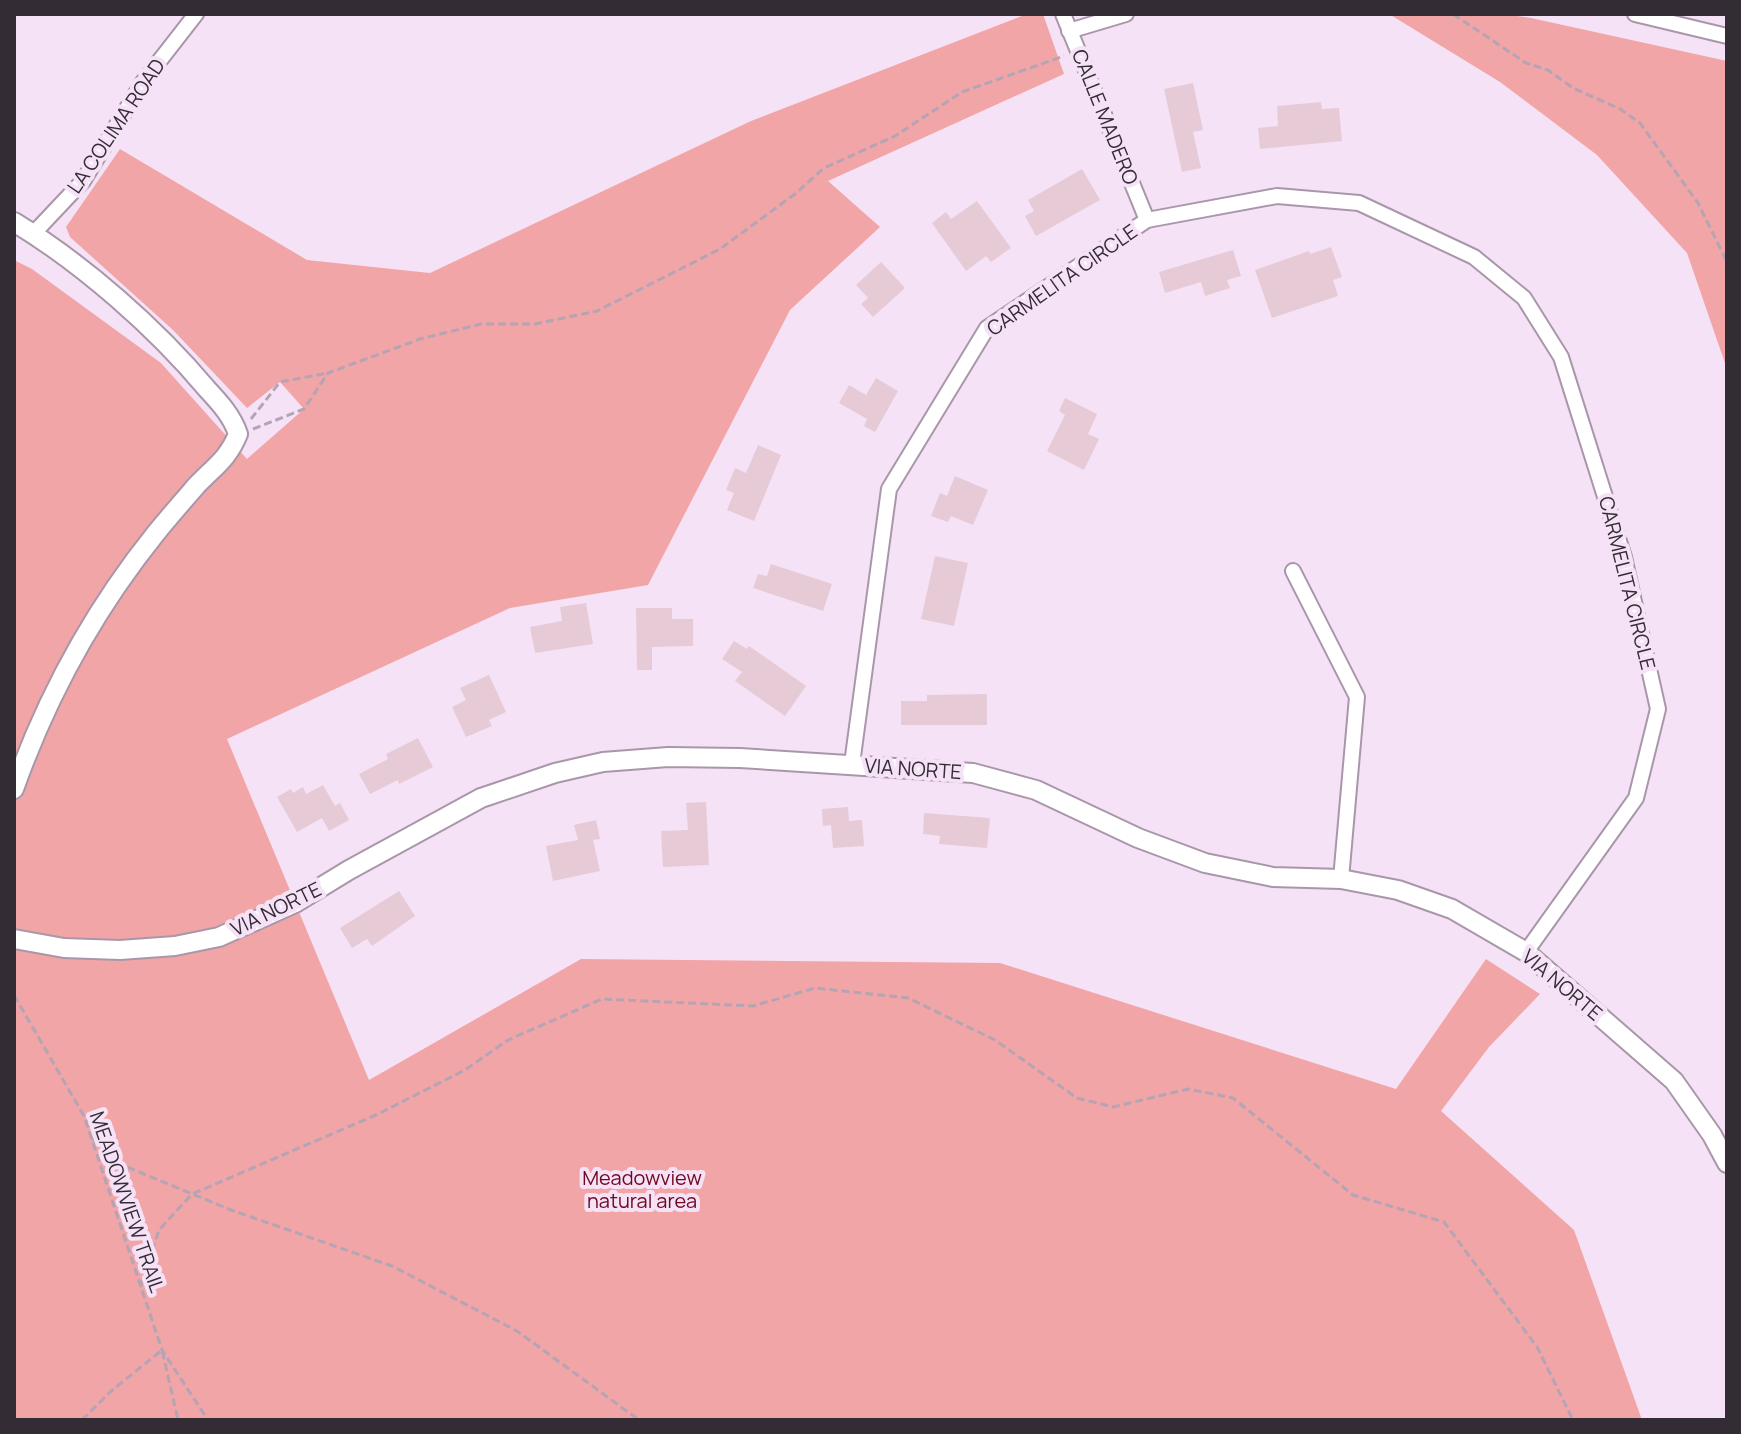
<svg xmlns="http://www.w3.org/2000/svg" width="1741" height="1434" font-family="Manrope,sans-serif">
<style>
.green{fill:#f2a5a7}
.building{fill:#e6cbd6}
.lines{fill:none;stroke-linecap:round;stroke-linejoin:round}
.minor-casing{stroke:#a997a9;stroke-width:18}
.tertiary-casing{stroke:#a997a9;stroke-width:22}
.path{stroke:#b4a4b4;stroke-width:3;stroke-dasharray:8 4;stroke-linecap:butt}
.minor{stroke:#fff;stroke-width:14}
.tertiary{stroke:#fff;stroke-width:18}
.labels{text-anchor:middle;stroke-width:8;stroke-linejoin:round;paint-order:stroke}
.street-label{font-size:20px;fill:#342c34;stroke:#f6e2f6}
.park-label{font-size:20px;fill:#70071f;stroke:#f6e2f6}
</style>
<rect width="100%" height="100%" fill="#f6e2f6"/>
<g class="green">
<polygon points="1027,14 1043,14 1064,74 828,181 880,227 790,310 648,585 510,608 227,739 369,1080 581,959 1000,963 1396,1089 1486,959 1540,994 1489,1047 1441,1111 1574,1230 1642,1420 14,1420 14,260 32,269 161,363 247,459 304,409 280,382 247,408 173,330 70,237 66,227 120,149 307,260 430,273 751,121"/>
<polygon points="1389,14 1503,14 1531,18 1727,61 1727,369 1687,253 1597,155 1500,82"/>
</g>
<g class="building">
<polygon points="1193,83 1203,130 1193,132 1201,168 1182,172 1164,89"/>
<polygon points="1321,102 1322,109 1339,108 1342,141 1260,149 1258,128 1278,126 1277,106"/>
<polygon points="1082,169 1100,200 1036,236 1025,216 1034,211 1028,200"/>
<polygon points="977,201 1011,248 991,262 986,256 966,271 932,223 946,212 951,219"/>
<polygon points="1331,247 1342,277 1333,280 1338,296 1272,318 1255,270 1309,251 1310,254"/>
<polygon points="1233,250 1241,276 1227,280 1230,288 1205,296 1201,282 1165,293 1159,272"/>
<polygon points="881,262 905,288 873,317 861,304 868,298 856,285"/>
<polygon points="876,378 898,391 875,432 864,426 867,419 839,403 849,385 866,395"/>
<polygon points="1065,398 1097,414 1088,434 1099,439 1084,470 1047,451 1065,415 1059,411"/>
<polygon points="758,445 781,455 754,521 727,510 734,493 726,490 735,468 746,473"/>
<polygon points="955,476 988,490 973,525 951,516 948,522 931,516 940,493 947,496"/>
<polygon points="935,556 968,563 954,626 921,619"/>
<polygon points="771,564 832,584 823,611 753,588 758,574 767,576"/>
<polygon points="586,603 593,644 535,653 530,627 562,621 560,607"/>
<polygon points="636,608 672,608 672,619 693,619 693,646 652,647 652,670 637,670"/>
<polygon points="734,641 747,649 749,646 806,686 785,716 735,681 742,672 722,659"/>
<polygon points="489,675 506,712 489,720 492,726 466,737 452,707 466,700 460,688"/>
<polygon points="987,694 987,725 901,725 901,701 927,701 927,695"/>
<polygon points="418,738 433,767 399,784 398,780 370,794 359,774 388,759 386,754"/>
<polygon points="323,785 335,806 340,803 349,820 329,831 322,818 297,832 277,797 291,789 293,793 303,787 306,794"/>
<polygon points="706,802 709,865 663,867 661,831 688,830 686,803"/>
<polygon points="848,807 849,821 862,820 864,846 833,848 831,825 823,826 822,809"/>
<polygon points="924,813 990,818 987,848 939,844 940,836 923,834"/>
<polygon points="596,820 600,839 593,840 600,871 553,881 546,846 578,840 574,825"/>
<polygon points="399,891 415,916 372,946 367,939 352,948 340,928"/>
</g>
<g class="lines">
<defs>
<g id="minor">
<polyline points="1063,14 1147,220"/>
<polyline points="1635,14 1727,36"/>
<polyline points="1069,31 1126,14"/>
<polyline points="33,234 83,181 143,82 196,14"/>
<polyline points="1293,571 1357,697 1341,879"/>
<polyline points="852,764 889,489 987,328 1147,220 1277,196 1359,203 1474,257 1524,298 1561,357 1624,557 1658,709 1636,798 1526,952"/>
</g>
<g id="tertiary">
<path d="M14,222c69,42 141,105 193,167 13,14 25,27 31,45 -10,25 -24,33 -42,52 -13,15 -27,31 -40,47 -62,77 -109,163 -142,256"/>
<polyline points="14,939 64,948 120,950 175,946 219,937 295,903 349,870 481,798 555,773 603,762 668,757 740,758 973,773 1036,790 1138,838 1205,863 1273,877 1341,879 1398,890 1452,909 1526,952 1674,1081 1712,1135 1727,1163"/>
</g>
</defs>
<use href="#minor" class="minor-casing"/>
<use href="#tertiary" class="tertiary-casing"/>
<g class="path">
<polyline points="1453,14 1526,63 1548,70 1573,88 1620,109 1640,123 1698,203 1727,262"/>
<polyline points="251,419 280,382 328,373"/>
<polyline points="253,429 304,409 328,373 420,339 481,324 535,324 597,311 720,249 795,194 824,168 895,136 962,92 1064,56"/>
<polyline points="14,995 84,1116 162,1350 208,1420"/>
<polyline points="91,1137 115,1162 231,1210 392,1266 517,1331 639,1420"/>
<polyline points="141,1285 159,1230 192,1194 376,1115 465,1070 508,1040 602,999 753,1006 815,988 908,998 995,1040 1077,1098 1113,1107 1188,1089 1233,1098 1353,1195 1444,1222 1537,1347 1573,1420"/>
<polyline points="82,1420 110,1392 162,1350 178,1420"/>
</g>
<use href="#minor" class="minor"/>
<use href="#tertiary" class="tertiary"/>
</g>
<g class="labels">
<g class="street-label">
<text transform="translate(1105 117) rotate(68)" y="7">CALLE MADERO</text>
<text transform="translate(116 126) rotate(-56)" y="7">LA COLIMA ROAD</text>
<text transform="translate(1062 280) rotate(-35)" y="7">CARMELITA CIRCLE</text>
<text transform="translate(1627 583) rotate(76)" y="7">CARMELITA CIRCLE</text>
<text transform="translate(913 769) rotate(4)" y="7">VIA NORTE</text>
<text transform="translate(276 909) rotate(-26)" y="7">VIA NORTE</text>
<text transform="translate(1562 985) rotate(40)" y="7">VIA NORTE</text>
<text transform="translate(127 1202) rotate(71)" y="7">MEADOWVIEW TRAIL</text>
</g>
<g class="park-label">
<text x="642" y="1185">Meadowview<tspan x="642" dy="23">natural area</tspan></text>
</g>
</g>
<rect width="1741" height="1434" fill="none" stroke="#342c34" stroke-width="32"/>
</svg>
